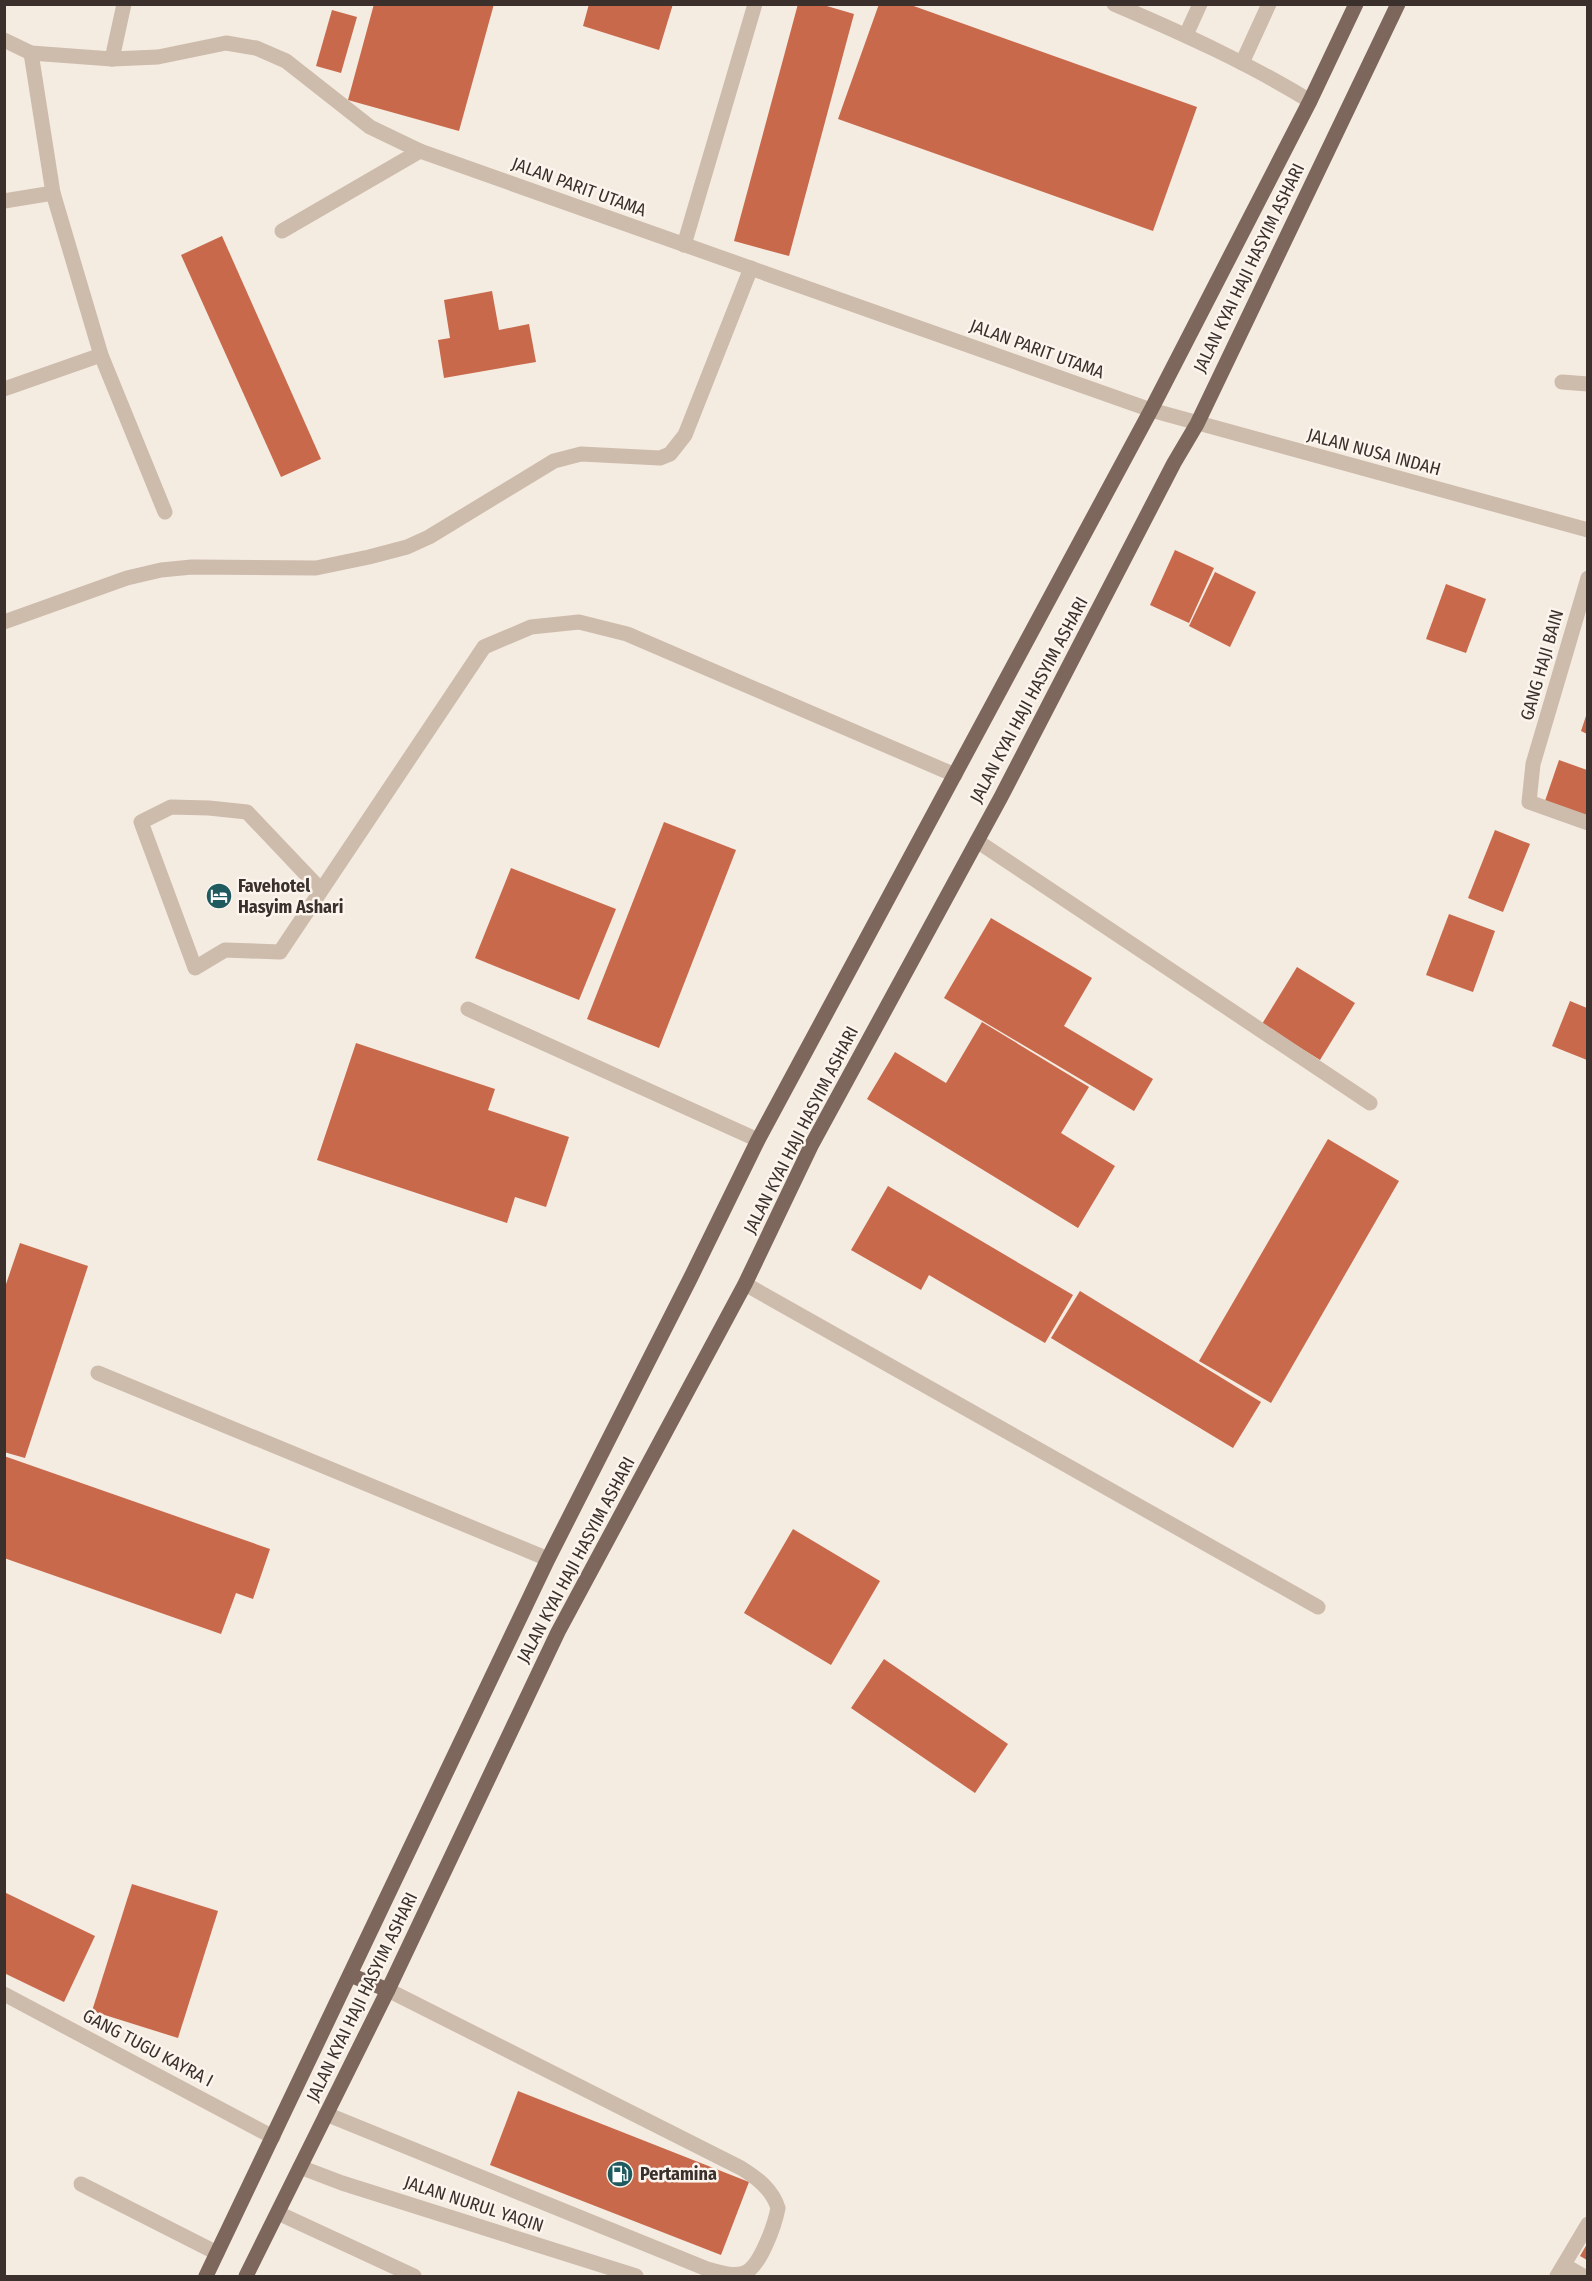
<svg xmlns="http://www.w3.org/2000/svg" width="1592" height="2281" font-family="'Fira Sans Condensed',sans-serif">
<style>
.building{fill:#c8694b}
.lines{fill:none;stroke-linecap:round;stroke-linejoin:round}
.minor{stroke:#cdbbac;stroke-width:15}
.major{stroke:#7d675c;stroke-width:15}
.labels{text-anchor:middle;stroke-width:5;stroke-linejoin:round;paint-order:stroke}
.street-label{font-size:18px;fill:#3b302b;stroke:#fbf5ee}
.poi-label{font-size:18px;font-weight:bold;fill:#3b302b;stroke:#fbf5ee;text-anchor:start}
</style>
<rect width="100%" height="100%" fill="#f4ebe1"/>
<g class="building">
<polygon points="374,4 494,4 459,131 348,100"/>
<polygon points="589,4 673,4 659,50 583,26"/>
<polygon points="798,4 820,4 854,14 789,256 734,241"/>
<polygon points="879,4 908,4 1197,107 1153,231 838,119"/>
<polygon points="332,10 357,17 341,73 316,66"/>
<polygon points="222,236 321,459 281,477 181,255"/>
<polygon points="492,291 499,330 529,324 536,362 444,378 438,340 450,338 444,300"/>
<polygon points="1175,550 1214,568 1189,623 1150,605"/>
<polygon points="1215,572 1256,592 1230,647 1189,626"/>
<polygon points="1446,584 1486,599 1466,653 1426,639"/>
<polygon points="1587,713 1587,734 1581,731"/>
<polygon points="1559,760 1587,770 1587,817 1545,801"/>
<polygon points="664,822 736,850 659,1048 587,1019"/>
<polygon points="1495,830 1530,844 1503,912 1468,898"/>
<polygon points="511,868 616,909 579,1000 475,958"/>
<polygon points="1449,914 1495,931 1473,992 1426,975"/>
<polygon points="991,918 1092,978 1064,1026 1153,1079 1134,1111 944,998"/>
<polygon points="1297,967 1355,1003 1320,1060 1262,1024"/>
<polygon points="1570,1001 1587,1008 1587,1060 1552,1046"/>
<polygon points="982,1022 1089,1087 1061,1133 1115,1166 1078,1228 867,1099 895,1052 946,1083"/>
<polygon points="356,1043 495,1089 488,1110 569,1137 546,1207 515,1197 507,1223 317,1160"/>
<polygon points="1328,1139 1399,1181 1271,1403 1199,1361"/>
<polygon points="888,1186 1073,1295 1045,1343 929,1275 921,1290 851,1250"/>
<polygon points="20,1243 88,1266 25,1458 4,1452 4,1290"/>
<polygon points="1080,1291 1261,1402 1233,1448 1051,1338"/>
<polygon points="4,1456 270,1549 253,1599 236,1593 221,1634 4,1558"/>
<polygon points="793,1529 880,1581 831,1665 744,1613"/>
<polygon points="884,1659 1008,1744 975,1793 851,1708"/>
<polygon points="132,1884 218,1911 178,2038 92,2011"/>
<polygon points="4,1892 95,1936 64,2002 4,1973"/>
<polygon points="518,2091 749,2182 721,2255 490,2165"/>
<polygon points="1587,2244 1587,2260 1580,2256"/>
</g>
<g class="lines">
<g class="minor">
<path d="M1114,4c68,29 134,59 196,97"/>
<polyline points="1186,35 1200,4"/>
<polyline points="4,40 31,53 112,59 158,57 226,43 256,48 286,61 370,127 420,151 1151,410 1588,530"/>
<polyline points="31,53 53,193 101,355 165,512"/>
<polyline points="112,59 124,4"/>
<polyline points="1242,63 1269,4"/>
<polyline points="4,201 53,193"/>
<polyline points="282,231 420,151"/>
<polyline points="684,245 755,4"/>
<polyline points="1562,382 1588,384"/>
<polyline points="4,389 101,355"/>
<polyline points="1588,578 1533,764 1529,802 1588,823"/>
<polyline points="4,622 127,578 161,570 192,567 316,568 369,557 407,547 429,537 554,461 581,454 660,458 670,454 685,435 751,268"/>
<polyline points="977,841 1370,1103"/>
<polyline points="321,890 247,812 209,808 171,807 141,822 195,968 225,950 280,952 484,647 531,627 579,622 627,634 955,775"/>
<polyline points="468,1009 758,1140"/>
<polyline points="745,1284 1318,1607"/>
<polyline points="98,1373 548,1559"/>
<polyline points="4,1994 273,2137"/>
<path d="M326,2114l381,155c12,3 26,8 37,4 16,-5 31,-49 34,-65 -6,-19 -21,-30 -37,-40l-353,-178"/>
<polyline points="300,2167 342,2183 636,2276"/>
<polyline points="81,2184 217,2253"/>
<polyline points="278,2213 414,2276"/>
<polyline points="1564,2265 1583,2276"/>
<polyline points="1557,2276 1588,2224"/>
</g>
<g class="major">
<polyline points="350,1975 388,1990"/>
<polyline points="206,2276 548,1559 690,1279 758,1140 1151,410 1310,101 1356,4"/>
<polyline points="246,2276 388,1990 558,1632 745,1284 811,1146 1001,797 1174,463 1197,424 1398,4"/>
</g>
</g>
<defs>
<symbol id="hotel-disc" viewBox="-11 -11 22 22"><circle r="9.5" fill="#1f5a5e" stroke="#fbf5ee"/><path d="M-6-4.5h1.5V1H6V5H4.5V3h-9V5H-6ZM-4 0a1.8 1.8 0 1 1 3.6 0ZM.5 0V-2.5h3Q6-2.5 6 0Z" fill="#fff"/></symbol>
<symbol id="fuel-disc" viewBox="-11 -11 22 22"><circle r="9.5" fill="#1f5a5e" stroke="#fbf5ee"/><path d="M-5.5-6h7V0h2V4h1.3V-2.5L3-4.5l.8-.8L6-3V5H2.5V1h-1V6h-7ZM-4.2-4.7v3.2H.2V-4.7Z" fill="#fff"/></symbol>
</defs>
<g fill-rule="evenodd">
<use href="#hotel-disc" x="204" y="881" width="30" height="30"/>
<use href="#fuel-disc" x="605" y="2159" width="30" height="30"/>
</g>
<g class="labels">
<g class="street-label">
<text transform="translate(579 187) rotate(20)" y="6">JALAN PARIT UTAMA</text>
<text transform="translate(1249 268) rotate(-64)" y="6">JALAN KYAI HAJI HASYIM ASHARI</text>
<text transform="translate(1037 349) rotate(20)" y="6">JALAN PARIT UTAMA</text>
<text transform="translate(1374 452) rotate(15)" y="6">JALAN NUSA INDAH</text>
<text transform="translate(1542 665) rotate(-74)" y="6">GANG HAJI BAIN</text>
<text transform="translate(1029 700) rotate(-62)" y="6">JALAN KYAI HAJI HASYIM ASHARI</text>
<text transform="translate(801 1130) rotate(-63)" y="6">JALAN KYAI HAJI HASYIM ASHARI</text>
<text transform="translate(576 1560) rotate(-62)" y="6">JALAN KYAI HAJI HASYIM ASHARI</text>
<text transform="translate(362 1997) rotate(-64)" y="6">JALAN KYAI HAJI HASYIM ASHARI</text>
<text transform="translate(148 2048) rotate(28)" y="6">GANG TUGU KAYRA I</text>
<text transform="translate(474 2204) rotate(18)" y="6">JALAN NURUL YAQIN</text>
</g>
<g class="poi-label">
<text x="238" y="892">Favehotel<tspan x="238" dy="21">Hasyim Ashari</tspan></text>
<text x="640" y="2180">Pertamina</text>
</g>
</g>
<rect width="1592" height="2281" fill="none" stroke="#3b302b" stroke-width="12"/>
</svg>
